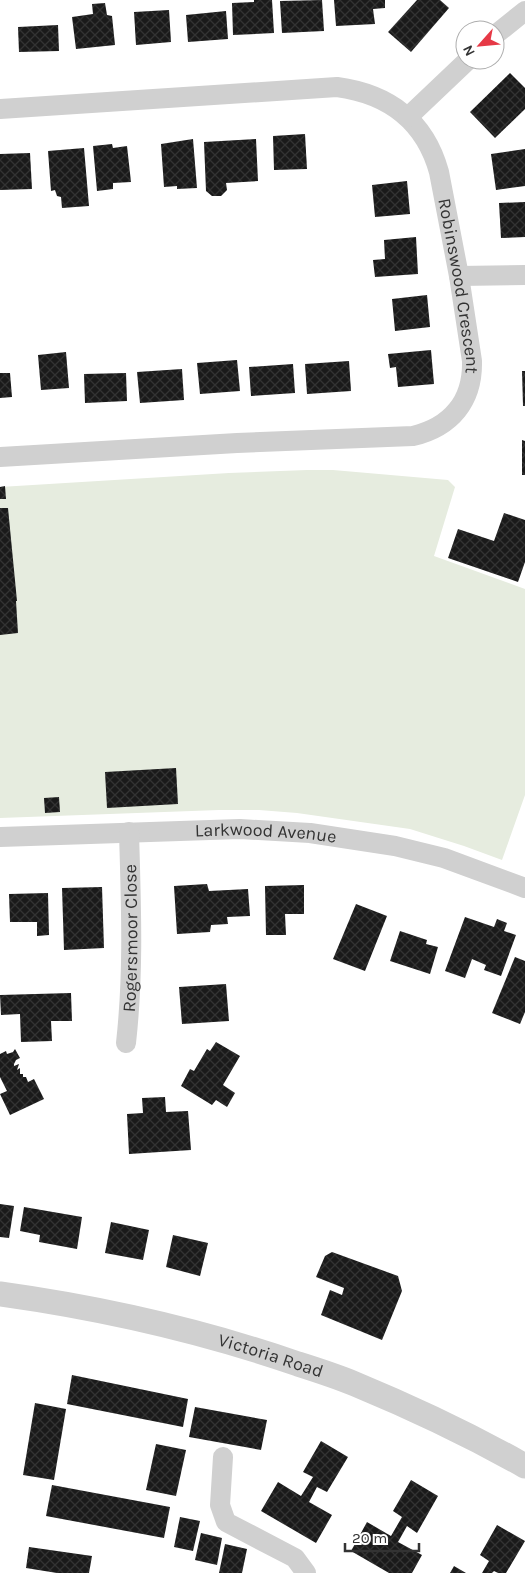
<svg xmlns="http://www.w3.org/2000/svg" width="525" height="1573" font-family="Karla,sans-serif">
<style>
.green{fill:#e6ecdf}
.building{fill:url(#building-cross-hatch)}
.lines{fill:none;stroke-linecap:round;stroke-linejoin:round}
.minor{stroke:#d0d0d0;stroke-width:20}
.tertiary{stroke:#d0d0d0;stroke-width:25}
.labels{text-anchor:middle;stroke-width:5;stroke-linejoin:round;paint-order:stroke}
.street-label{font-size:18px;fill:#333;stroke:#fff}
</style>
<defs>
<pattern id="building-cross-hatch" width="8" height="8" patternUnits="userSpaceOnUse" patternTransform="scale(1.25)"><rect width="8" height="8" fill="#1a1a1a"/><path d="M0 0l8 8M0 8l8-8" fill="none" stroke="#333"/></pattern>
</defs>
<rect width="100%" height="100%" fill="#fff"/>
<polygon class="green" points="307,470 333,470 448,480 455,487 434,556 525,589 525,795 502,860 464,846 410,829 297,813 259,810 219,810 0,818 0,487 229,473"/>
<g class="building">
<polygon points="254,0 272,0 274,33 233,35 232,3 254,2"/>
<polygon points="322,0 324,31 282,33 280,1"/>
<polygon points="334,0 385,0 385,8 373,9 375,24 336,26"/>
<polygon points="417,0 440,0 449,8 411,52 388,32"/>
<polygon points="105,3 107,15 112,16 115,45 76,49 72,17 93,14 92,4"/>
<polygon points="169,10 171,42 136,45 134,12"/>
<polygon points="226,11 228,39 188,42 186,15"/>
<polygon points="58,25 59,51 19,52 18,27"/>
<polygon points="510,73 525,88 525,109 495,138 470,112"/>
<polygon points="305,134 307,169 274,170 273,136"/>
<polygon points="193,139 197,188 177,189 177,186 164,187 161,144"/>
<polygon points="256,139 258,181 226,183 227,190 221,196 212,196 206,191 204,142"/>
<polygon points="112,144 113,148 127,146 131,182 113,183 113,189 97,191 93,146"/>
<polygon points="84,148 89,206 62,208 61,197 57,196 55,190 51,191 48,151"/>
<polygon points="525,149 525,186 496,190 491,154"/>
<polygon points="30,153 32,189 0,190 0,154"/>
<polygon points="407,181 410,214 375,217 372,185"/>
<polygon points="525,202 525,237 501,238 499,203"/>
<polygon points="416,237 418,274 375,277 373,260 385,259 384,240"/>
<polygon points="427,295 430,327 395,331 392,299"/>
<polygon points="431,350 434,384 398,387 396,367 390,368 388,354"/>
<polygon points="66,352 69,388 41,390 38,355"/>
<polygon points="237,360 240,391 200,394 197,363"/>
<polygon points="349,361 351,391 307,394 305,364"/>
<polygon points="293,364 295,393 251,396 249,367"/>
<polygon points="182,369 184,400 140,403 137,372"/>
<polygon points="522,371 525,371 525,406 523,406"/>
<polygon points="0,373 10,373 12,397 0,398"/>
<polygon points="126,373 127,401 85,403 84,374"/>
<polygon points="522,440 525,441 525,475 522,475"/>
<polygon points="5,486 6,499 0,499 0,487"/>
<polygon points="0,508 8,508 17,601 16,601 18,633 0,635"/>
<polygon points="504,513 525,520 525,562 518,582 448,558 458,529 494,541"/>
<polygon points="176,768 178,804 107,808 105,772"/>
<polygon points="59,797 60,812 45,813 44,798"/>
<polygon points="207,884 209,891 248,889 250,916 227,917 228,924 211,925 210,932 177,934 174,886"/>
<polygon points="304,885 304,914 285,914 286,935 266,935 265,886"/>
<polygon points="102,887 104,948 64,950 62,888"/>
<polygon points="48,893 49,935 37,936 37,922 10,922 9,894"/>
<polygon points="356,904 387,916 365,971 333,959"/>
<polygon points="465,917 494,927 497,919 507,923 504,931 516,935 501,976 484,970 486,965 472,959 465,978 445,971"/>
<polygon points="400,931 427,940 426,944 438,947 430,974 390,961"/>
<polygon points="515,957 525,961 525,1012 520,1024 492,1013"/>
<polygon points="226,984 229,1021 182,1024 179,987"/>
<polygon points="71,993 72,1021 51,1021 52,1041 21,1042 20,1014 1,1015 0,995"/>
<polygon points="216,1042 240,1056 223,1085 235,1093 227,1107 216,1100 212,1105 181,1086 190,1069 194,1071 207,1049 210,1051"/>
<polygon points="15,1049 20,1058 16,1060 14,1064 14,1066 19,1064 17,1070 20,1068 20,1074 23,1074 23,1077 26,1077 28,1082 34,1079 44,1099 10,1115 0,1094 7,1091 0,1077 0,1054 6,1051 7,1054 13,1052"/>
<polygon points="165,1097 166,1112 188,1111 191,1150 129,1154 127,1114 143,1113 142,1098"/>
<polygon points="0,1204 14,1206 9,1238 0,1237"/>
<polygon points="24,1207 82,1217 77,1249 39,1242 40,1235 20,1231"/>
<polygon points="111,1222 149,1230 143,1260 105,1253"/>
<polygon points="173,1235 208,1243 200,1276 166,1267"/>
<polygon points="332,1252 398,1276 402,1291 382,1340 321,1315 330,1290 342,1295 344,1288 316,1277 325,1256"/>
<polygon points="72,1375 188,1399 183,1427 67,1404"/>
<polygon points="35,1403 66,1409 54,1480 23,1475"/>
<polygon points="195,1407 267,1420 261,1450 189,1437"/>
<polygon points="321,1441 348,1457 327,1492 317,1487 309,1502 332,1515 316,1543 261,1511 278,1482 301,1496 313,1477 303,1472"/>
<polygon points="156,1444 186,1450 176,1496 146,1490"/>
<polygon points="411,1480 438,1496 417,1533 407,1526 398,1542 422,1555 412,1573 389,1573 351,1551 367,1522 391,1536 402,1517 393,1511"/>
<polygon points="52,1485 170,1507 164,1538 46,1516"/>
<polygon points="180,1517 200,1521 193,1551 174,1547"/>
<polygon points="497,1525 525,1541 506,1573 498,1573 494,1571 492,1573 482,1573 489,1561 480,1555"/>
<polygon points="201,1533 222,1538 217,1565 195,1560"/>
<polygon points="225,1544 247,1549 242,1573 219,1573"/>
<polygon points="29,1547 92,1556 89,1573 57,1573 26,1568"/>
<polygon points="454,1566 466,1573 450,1573"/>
</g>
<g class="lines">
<g class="minor">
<polyline points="495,35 525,11"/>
<path id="s1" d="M0,109l337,-22c52,7 88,34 102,85l20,104 13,85c1,40 -21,66 -59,75l-176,7 -237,14"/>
<polyline points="408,117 468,60"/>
<polyline points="459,276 525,275"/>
<path id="s2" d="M0,837l240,-8 70,4 85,13 49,12 81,30"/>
<path id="s3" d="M126,1043c8,-72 5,-139 3,-211"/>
<polyline points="223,1457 220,1505 226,1522 295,1558 306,1573"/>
</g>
<path class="tertiary" id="s4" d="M0,1294c101,14 202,37 298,70 19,6 38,12 57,20 58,24 115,51 170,82"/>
</g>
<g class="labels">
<g class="street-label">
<text dy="6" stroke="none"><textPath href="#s1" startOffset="595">Robinswood Crescent</textPath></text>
<text dy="6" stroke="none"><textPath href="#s2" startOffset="266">Larkwood Avenue</textPath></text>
<text dy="6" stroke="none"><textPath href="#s3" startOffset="105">Rogersmoor Close</textPath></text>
<text dy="6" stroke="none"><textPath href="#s4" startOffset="278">Victoria Road</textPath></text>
</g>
</g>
<g transform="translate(480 45) rotate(243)"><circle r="24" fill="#ffffff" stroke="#adadad"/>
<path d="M0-4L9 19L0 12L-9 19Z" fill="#e63946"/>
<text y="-8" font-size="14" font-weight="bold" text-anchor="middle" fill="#333333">N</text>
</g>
<path d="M345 1543v8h74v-8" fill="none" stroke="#333333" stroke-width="2.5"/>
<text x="352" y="1543" font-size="15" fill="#333333" stroke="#ffffff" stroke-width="4" paint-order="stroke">20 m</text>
</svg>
